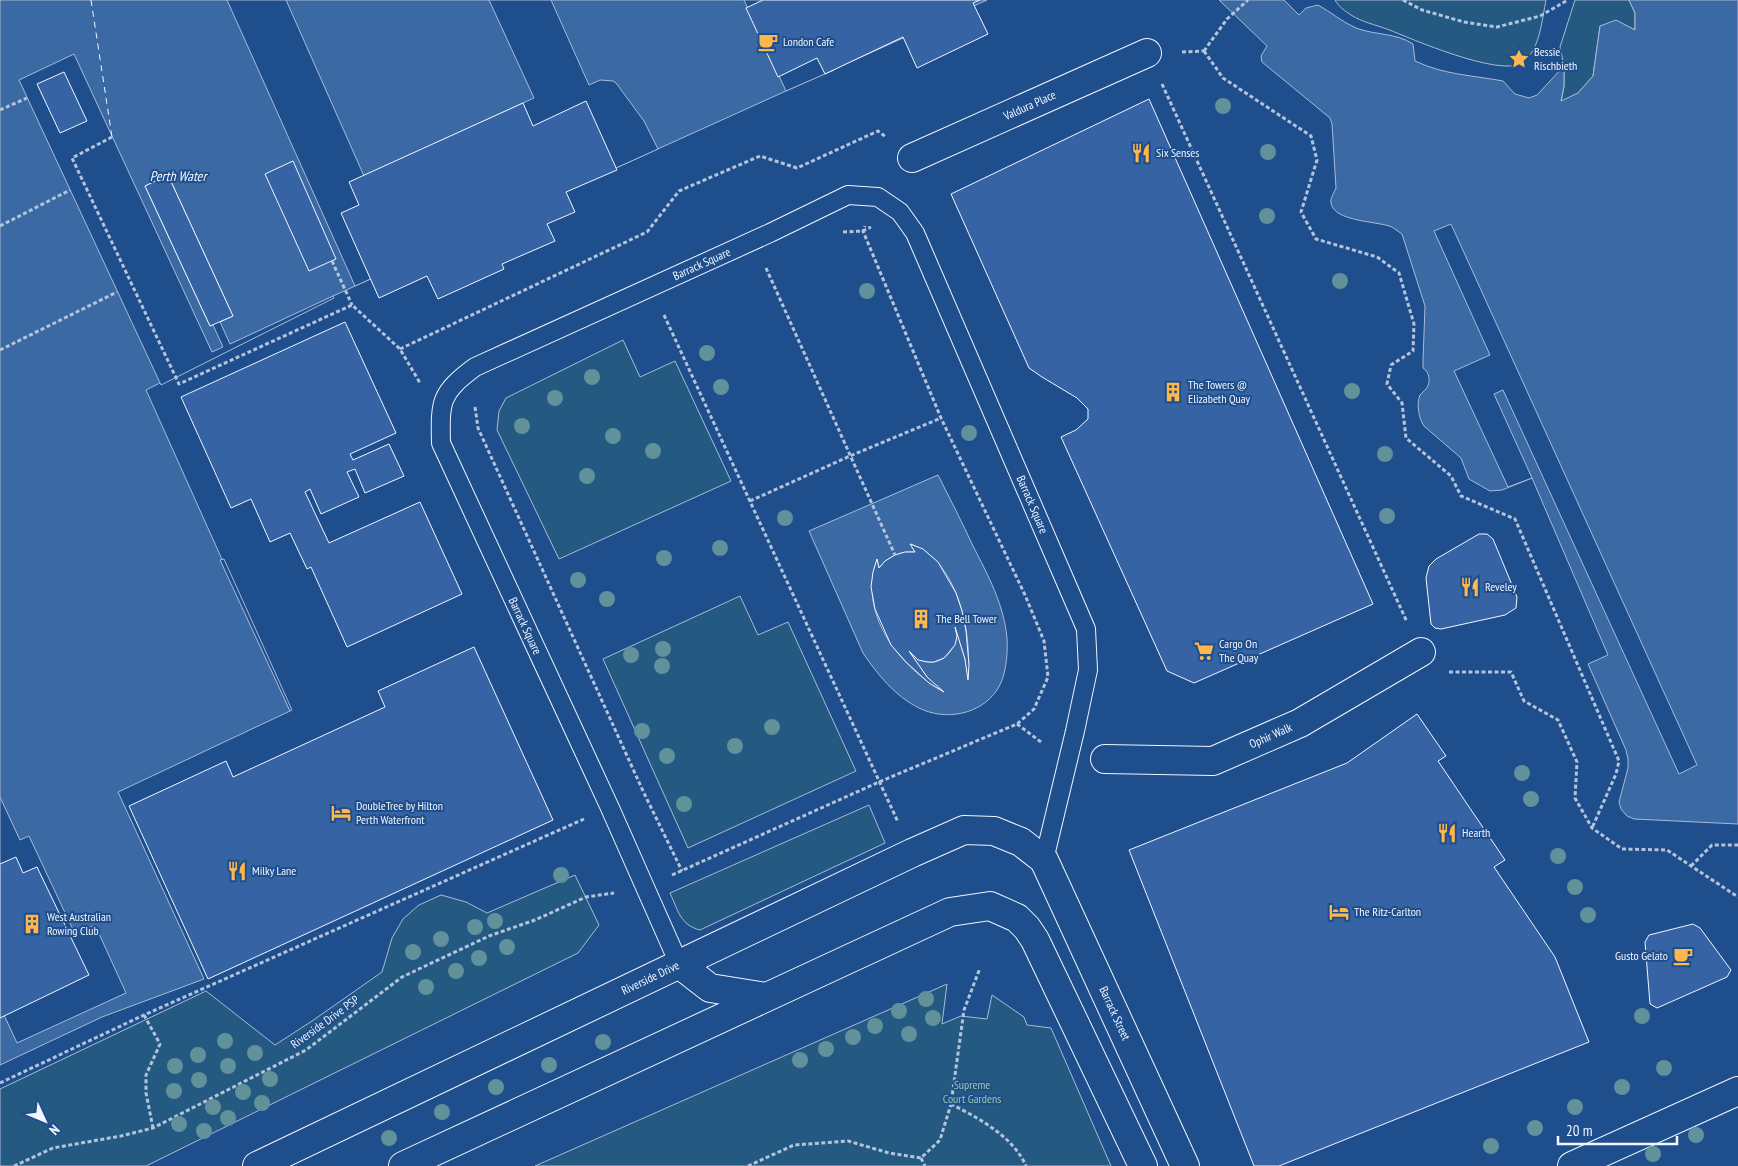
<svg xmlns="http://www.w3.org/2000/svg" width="1738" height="1166" font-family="'PT Sans Narrow',sans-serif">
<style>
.green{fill:#245a82;stroke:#a8bbd7}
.water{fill:#3b69a3;stroke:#a8bbd7;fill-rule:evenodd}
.pier{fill:#1f4e8c;stroke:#a8bbd7}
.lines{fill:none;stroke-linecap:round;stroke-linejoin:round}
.ferry{stroke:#f2f6ff;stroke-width:1;stroke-dasharray:6 5;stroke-linecap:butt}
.building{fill:#3563a3;stroke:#f2f6ff}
.lane-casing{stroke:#f2f6ff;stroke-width:20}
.street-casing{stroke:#f2f6ff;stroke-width:30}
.primary-casing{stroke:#f2f6ff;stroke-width:30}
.path{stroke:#b3c4dc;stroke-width:3;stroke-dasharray:4 2.5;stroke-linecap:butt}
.lane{stroke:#1f4e8c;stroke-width:18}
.street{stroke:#1f4e8c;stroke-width:28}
.primary{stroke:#1f4e8c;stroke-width:28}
.tree{fill:#61919a}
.labels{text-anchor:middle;stroke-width:4;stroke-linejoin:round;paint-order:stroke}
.poi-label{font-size:12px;fill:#f2f6ff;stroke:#1f4e8c;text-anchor:start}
.street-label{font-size:12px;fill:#f2f6ff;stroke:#1f4e8c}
.park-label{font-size:12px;fill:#97c8a6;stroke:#1f4e8c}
.water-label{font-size:14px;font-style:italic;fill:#f2f6ff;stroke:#1f4e8c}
</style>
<rect width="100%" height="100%" fill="#1f4e8c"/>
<g class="green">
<path d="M1335,0h211c-4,19 -6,51 -24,63 -23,14 -110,-24 -135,-34 -11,-4 -25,-7 -36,-14 -6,-4 -12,-8 -16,-15z"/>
<polygon points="1575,0 1629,0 1635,13 1635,30 1627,26 1600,26 1593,76 1578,93 1561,102 1564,86 1564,66 1560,47"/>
<polygon points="623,340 640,377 675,361 731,481 559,559 497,430 499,411 506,398"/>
<polygon points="740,596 758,635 788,622 856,771 688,848 603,659"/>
<path d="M869,805l16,38 -185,87c-20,-5 -22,-20 -30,-37z"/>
<polygon points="575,875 599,925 578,953 146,1166 0,1166 0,1089 206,991 275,1045 312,1021 382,972 392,938 403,919 419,905 441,895 466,902 487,913"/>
<polygon points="947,984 942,1024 961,1016 987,1019 992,995 1024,1017 1027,1025 1051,1028 1111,1166 535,1166"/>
</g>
<g class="water">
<polygon points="0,0 987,0 333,296 146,390 290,711 118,792 204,979 102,1017 0,1065"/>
<path d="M1219,0h65l15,15 7,-7 12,-3c13,7 24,17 38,23 18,7 41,5 57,16l2,17c30,14 56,14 88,20l12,13 14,4 8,-3 27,-29v20l-3,15 17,-8 15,-17 7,-50 16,-6 19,10v-17l-6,-13h109v824l-104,-5 -7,-3 -6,-7 -2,-7 9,-34v-9l-2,-9 -38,-86 20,-9 -76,-177 -30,12 -12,1 -21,-12 -8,-21 -37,-32c-5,-7 -8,-22 -4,-31 2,-2 4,-4 6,-6 5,-6 4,-17 -3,-21v-7l2,-55 -23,-72c-3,-2 -7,-5 -10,-7 -14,-6 -58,-5 -61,-24 -1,-5 3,-10 5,-15l-4,-64 -2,-6 -68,-56 -1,-6 6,-10z"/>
<path d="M938,475c12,24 24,47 35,71 15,29 31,59 34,92 1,16 -1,39 -10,52 -17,25 -52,31 -78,18 -24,-12 -41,-33 -56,-55l-54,-122zM911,544c47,17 61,88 57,132l-3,-17 -10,-32c6,30 -26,48 -46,24l18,26 13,13c-43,-27 -82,-77 -63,-130l2,8c10,-12 21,-17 36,-16z"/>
</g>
<g class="pier">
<polygon points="227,0 286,0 364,176 534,98 489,0 551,0 589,85 600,80 613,81 616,83 644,121 658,149 355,286"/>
<polygon points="744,0 802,0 834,70 786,91"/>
<polygon points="74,54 212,352 223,347 213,325 210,326 145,186 168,175 233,316 220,322 230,344 333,296 334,298 161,385 19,80"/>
<polygon points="1451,224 1697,765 1679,774 1503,390 1494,394 1532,478 1508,487 1454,371 1490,355 1434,231"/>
<polygon points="224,559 292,710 290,711 220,560"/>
<polygon points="0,797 20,840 29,836 75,934 95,925 126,993 17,1043 4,1015 0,1016"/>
</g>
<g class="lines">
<polyline class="ferry" points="91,0 112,137"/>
</g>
<g class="building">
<polygon points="763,0 980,0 973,3 988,34 917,68 903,37 825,74 817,58 778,77 746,8"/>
<polygon points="64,72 87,121 60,133 37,84"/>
<polygon points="1149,99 1373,604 1194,683 1167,671 1061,437 1076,430 1088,419 1088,409 1077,398 1042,377 1029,368 951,194"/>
<polygon points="586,101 617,170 566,192 575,212 547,224 555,241 502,264 504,269 438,299 427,276 379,298 341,213 359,205 349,182 523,103 533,126"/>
<polygon points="293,161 336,259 309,271 265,174"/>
<polygon points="168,175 233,316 210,326 145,186"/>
<polygon points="345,322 396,433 350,454 353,460 389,444 404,476 365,493 355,469 347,472 359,497 321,514 310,489 305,492 329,543 420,502 462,594 347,647 311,567 307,569 290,533 270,542 251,499 231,508 181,397"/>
<polygon points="1479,534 1487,534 1493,539 1517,597 1516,608 1505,615 1441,629 1435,628 1431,624 1426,578 1429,566 1436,559"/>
<polygon points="910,544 923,549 938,562 956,593 962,611 966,631 969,665 968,680 965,659 955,627 957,636 955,645 944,658 934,662 928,662 918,660 909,651 927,677 944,692 929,683 906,662 891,645 875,609 871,587 873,572 877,559 879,568 885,561 895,555 905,552 915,552"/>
<polygon points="474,647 553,820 208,979 129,806 226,761 233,777 385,707 378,691"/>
<polygon points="1417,714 1446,756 1438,761 1505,860 1494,867 1555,957 1589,1042 1279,1166 1254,1166 1129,850 1347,763"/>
<polygon points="16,857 23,873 37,867 89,975 0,1018 0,864"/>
<polygon points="1693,924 1700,928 1731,970 1727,977 1657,1008 1650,1004 1645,942 1649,935"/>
</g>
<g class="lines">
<defs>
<g id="lane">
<path id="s1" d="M679,964l-69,-156 -169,-365c-1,-42 -1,-50 34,-76l295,-134 78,-38 30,2 22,15 15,21 171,396 2,41 -13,61 -31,129"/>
</g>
<g id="street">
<path id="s2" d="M912,158l235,-105"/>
<path id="s3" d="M1105,759l108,2 87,-38 121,-71"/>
<polyline points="1572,1166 1738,1091"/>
</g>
<g id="primary">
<polyline points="679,964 710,988 766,997"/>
<path id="s4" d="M257,1166l655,-313 52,-23 30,1 27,11 23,18 141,306"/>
<polyline points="403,1166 950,912 990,906 1017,918 1027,928 1035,940 1143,1166"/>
</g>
</defs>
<use href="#lane" class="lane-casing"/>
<use href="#street" class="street-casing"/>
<use href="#primary" class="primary-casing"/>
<g class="path">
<polyline points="1403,0 1422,10 1464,22 1497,27 1540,16 1568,0"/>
<polyline points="1204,51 1223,78 1311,136 1317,160 1301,212 1316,239 1377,257 1399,273 1414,324 1413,351 1391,365 1387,384 1402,403 1406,438 1451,476 1461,496 1515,519 1619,761 1616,774 1592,828"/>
<polyline points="1204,51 1227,19 1248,0"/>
<polyline points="1182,52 1204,51"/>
<polyline points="1162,84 1407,622"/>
<polyline points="0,110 27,98"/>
<polyline points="112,137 72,158 179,384 352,305 400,349 420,383"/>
<polyline points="0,226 70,190"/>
<polyline points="843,232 863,231 871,227"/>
<polyline points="332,261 352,305"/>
<polyline points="766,268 895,555"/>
<polyline points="664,315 898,822"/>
<polyline points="400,349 647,232 679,191 760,156 797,168 878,131 886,137"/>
<polyline points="0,350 117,292"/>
<polyline points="475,407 478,428 643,791 682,871"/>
<polyline points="750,501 850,456 941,418"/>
<polyline points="1449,672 1511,672 1524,701 1558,720 1577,762 1575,798 1592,828 1622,849 1667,850 1738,897"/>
<polyline points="1017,724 1041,742"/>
<polyline points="1691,866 1712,845 1738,845"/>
<polyline points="672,875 879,782 1017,724 1034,709 1048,677 1044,641 1025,595 941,418 863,231 865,226"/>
<polyline points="144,1015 160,1044 146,1075 146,1093 153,1128"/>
<polyline points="0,1083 144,1015 584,819"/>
<path d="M951,1104c27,14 62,32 75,62"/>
<polyline points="921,1158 925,1166"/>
<polyline points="14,1166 53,1148 121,1136 153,1128 306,1050 402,977 489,936 535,920 586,897 614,893"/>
<polyline points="748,1166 794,1145 848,1141 889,1153 921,1158 940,1140 951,1104 964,1010 980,968"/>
</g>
<use href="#lane" class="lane"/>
<use href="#street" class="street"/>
<use href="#primary" class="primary"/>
</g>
<g class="tree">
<circle cx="1223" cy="106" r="8"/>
<circle cx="1268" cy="152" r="8"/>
<circle cx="1267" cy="216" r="8"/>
<circle cx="1340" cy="281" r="8"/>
<circle cx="867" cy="291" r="8"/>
<circle cx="707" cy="353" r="8"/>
<circle cx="592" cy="377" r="8"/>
<circle cx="721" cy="387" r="8"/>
<circle cx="1352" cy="391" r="8"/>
<circle cx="555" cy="398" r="8"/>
<circle cx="522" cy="426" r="8"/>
<circle cx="969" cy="433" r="8"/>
<circle cx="613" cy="436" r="8"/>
<circle cx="653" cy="451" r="8"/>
<circle cx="1385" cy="454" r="8"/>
<circle cx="587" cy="476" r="8"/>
<circle cx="1387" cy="516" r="8"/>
<circle cx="785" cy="518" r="8"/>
<circle cx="720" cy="548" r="8"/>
<circle cx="664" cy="558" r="8"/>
<circle cx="578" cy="580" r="8"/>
<circle cx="607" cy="599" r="8"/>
<circle cx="663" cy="649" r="8"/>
<circle cx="631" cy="655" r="8"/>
<circle cx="662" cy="666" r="8"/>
<circle cx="772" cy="727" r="8"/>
<circle cx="642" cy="731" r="8"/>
<circle cx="735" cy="746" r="8"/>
<circle cx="667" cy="756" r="8"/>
<circle cx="1522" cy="773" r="8"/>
<circle cx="1531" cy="799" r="8"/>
<circle cx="684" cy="804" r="8"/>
<circle cx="1558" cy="856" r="8"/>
<circle cx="561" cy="875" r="8"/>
<circle cx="1575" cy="887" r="8"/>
<circle cx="1588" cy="915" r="8"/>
<circle cx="495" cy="921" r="8"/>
<circle cx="475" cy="927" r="8"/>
<circle cx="441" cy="939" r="8"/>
<circle cx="507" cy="947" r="8"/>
<circle cx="413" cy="952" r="8"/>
<circle cx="479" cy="958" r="8"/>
<circle cx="456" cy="971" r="8"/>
<circle cx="426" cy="987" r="8"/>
<circle cx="926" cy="999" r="8"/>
<circle cx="899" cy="1011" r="8"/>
<circle cx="1642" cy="1016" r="8"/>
<circle cx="933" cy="1018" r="8"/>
<circle cx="875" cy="1026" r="8"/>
<circle cx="909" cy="1034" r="8"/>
<circle cx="853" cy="1037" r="8"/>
<circle cx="225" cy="1041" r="8"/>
<circle cx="603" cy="1042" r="8"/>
<circle cx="826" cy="1049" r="8"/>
<circle cx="255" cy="1053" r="8"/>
<circle cx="198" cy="1055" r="8"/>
<circle cx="800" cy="1060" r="8"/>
<circle cx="549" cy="1065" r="8"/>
<circle cx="175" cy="1066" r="8"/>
<circle cx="228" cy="1066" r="8"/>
<circle cx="1664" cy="1068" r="8"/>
<circle cx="270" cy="1079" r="8"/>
<circle cx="199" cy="1080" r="8"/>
<circle cx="496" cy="1087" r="8"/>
<circle cx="1622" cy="1087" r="8"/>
<circle cx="174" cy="1091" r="8"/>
<circle cx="243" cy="1092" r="8"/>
<circle cx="262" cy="1103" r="8"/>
<circle cx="213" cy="1107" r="8"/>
<circle cx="1575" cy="1107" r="8"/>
<circle cx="442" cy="1112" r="8"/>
<circle cx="228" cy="1118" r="8"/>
<circle cx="179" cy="1124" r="8"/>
<circle cx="1535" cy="1128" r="8"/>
<circle cx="204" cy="1131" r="8"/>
<circle cx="1696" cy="1135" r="8"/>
<circle cx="389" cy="1138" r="8"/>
<circle cx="1491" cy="1146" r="8"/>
<circle cx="1653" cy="1154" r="8"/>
</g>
<defs>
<symbol id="cafe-bare" viewBox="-9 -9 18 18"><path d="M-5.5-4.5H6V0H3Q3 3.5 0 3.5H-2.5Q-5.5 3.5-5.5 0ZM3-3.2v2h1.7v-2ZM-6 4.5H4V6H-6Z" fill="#ffb74d" stroke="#1f4e8c" stroke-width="2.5" paint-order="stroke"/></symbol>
<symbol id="sight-bare" viewBox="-9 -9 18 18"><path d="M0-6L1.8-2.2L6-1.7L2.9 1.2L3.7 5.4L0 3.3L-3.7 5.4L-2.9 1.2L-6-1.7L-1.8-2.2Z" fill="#ffb74d" stroke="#1f4e8c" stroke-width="2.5" paint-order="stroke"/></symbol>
<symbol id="restaurant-bare" viewBox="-9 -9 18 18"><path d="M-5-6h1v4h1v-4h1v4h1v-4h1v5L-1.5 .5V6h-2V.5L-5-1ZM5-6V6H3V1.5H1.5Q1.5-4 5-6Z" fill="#ffb74d" stroke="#1f4e8c" stroke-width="2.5" paint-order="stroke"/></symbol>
<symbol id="building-bare" viewBox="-9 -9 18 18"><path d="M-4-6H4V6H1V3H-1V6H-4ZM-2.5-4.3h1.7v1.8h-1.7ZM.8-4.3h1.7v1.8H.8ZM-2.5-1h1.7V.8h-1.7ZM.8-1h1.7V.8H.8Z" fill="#ffb74d" stroke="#1f4e8c" stroke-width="2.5" paint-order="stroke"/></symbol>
<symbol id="supermarket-bare" viewBox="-9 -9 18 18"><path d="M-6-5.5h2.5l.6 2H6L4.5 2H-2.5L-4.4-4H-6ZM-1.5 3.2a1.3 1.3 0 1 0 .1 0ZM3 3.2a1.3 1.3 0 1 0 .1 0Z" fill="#ffb74d" stroke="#1f4e8c" stroke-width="2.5" paint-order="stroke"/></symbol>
<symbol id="hotel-bare" viewBox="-9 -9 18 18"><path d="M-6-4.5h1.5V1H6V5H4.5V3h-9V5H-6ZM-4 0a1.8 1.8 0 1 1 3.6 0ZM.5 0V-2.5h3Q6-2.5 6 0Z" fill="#ffb74d" stroke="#1f4e8c" stroke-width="2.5" paint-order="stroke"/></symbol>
</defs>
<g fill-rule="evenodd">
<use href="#cafe-bare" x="754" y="28" width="28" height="28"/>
<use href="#sight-bare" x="1505" y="45" width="28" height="28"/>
<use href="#restaurant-bare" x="1127" y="139" width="28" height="28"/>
<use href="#building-bare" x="1159" y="378" width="28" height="28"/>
<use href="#restaurant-bare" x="1456" y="573" width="28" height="28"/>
<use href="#building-bare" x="907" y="605" width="28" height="28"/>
<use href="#supermarket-bare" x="1190" y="637" width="28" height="28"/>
<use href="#hotel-bare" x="327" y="799" width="28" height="28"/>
<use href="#restaurant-bare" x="1433" y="819" width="28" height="28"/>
<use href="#restaurant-bare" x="223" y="857" width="28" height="28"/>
<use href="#hotel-bare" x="1325" y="898" width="28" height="28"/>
<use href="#building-bare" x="18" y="910" width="28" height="28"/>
<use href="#cafe-bare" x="1669" y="942" width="28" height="28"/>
</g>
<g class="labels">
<g class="poi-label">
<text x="783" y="46">London Cafe</text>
<text x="1534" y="56">Bessie<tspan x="1534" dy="14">Rischbieth</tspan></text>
<text x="1156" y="157">Six Senses</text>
<text x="1188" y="389">The Towers @<tspan x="1188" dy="14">Elizabeth Quay</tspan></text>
<text x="1485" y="591">Reveley</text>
<text x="936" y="623">The Bell Tower</text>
<text x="1219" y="648">Cargo On<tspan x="1219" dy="14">The Quay</tspan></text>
<text x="356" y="810">DoubleTree by Hilton<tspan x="356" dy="14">Perth Waterfront</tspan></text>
<text x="1462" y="837">Hearth</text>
<text x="252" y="875">Milky Lane</text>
<text x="1354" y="916">The Ritz-Carlton</text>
<text x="47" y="921">West Australian<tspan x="47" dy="14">Rowing Club</tspan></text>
<text x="1668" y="960" text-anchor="end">Gusto Gelato</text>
</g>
<g class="street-label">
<text dy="4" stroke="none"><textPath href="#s2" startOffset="129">Valdura Place</textPath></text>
<text dy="4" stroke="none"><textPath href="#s1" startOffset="911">Barrack Square</textPath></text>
<text dy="4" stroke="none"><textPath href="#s1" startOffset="1451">Barrack Square</textPath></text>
<text transform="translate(525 626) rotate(65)" y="4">Barrack Square</text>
<text dy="4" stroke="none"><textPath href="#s3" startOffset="171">Ophir Walk</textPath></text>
<text dy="4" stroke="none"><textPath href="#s4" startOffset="436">Riverside Drive</textPath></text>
<text dy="4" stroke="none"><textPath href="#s4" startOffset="1040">Barrack Street</textPath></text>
<text transform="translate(325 1022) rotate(-36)" y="4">Riverside Drive PSP</text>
</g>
<g class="park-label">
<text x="972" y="1089">Supreme<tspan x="972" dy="14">Court Gardens</tspan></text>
</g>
<g class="water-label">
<text x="178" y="181">Perth Water</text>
</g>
</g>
<g transform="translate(45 1121) rotate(134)" stroke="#1f4e8c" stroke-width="4" paint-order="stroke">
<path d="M0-4L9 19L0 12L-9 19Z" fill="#f2f6ff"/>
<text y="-8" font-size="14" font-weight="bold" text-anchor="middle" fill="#f2f6ff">N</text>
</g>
<path d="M1558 1136v8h119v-8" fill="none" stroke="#f2f6ff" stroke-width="2.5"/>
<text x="1566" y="1136" font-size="15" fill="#f2f6ff" stroke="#1f4e8c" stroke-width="4" paint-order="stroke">20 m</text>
</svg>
